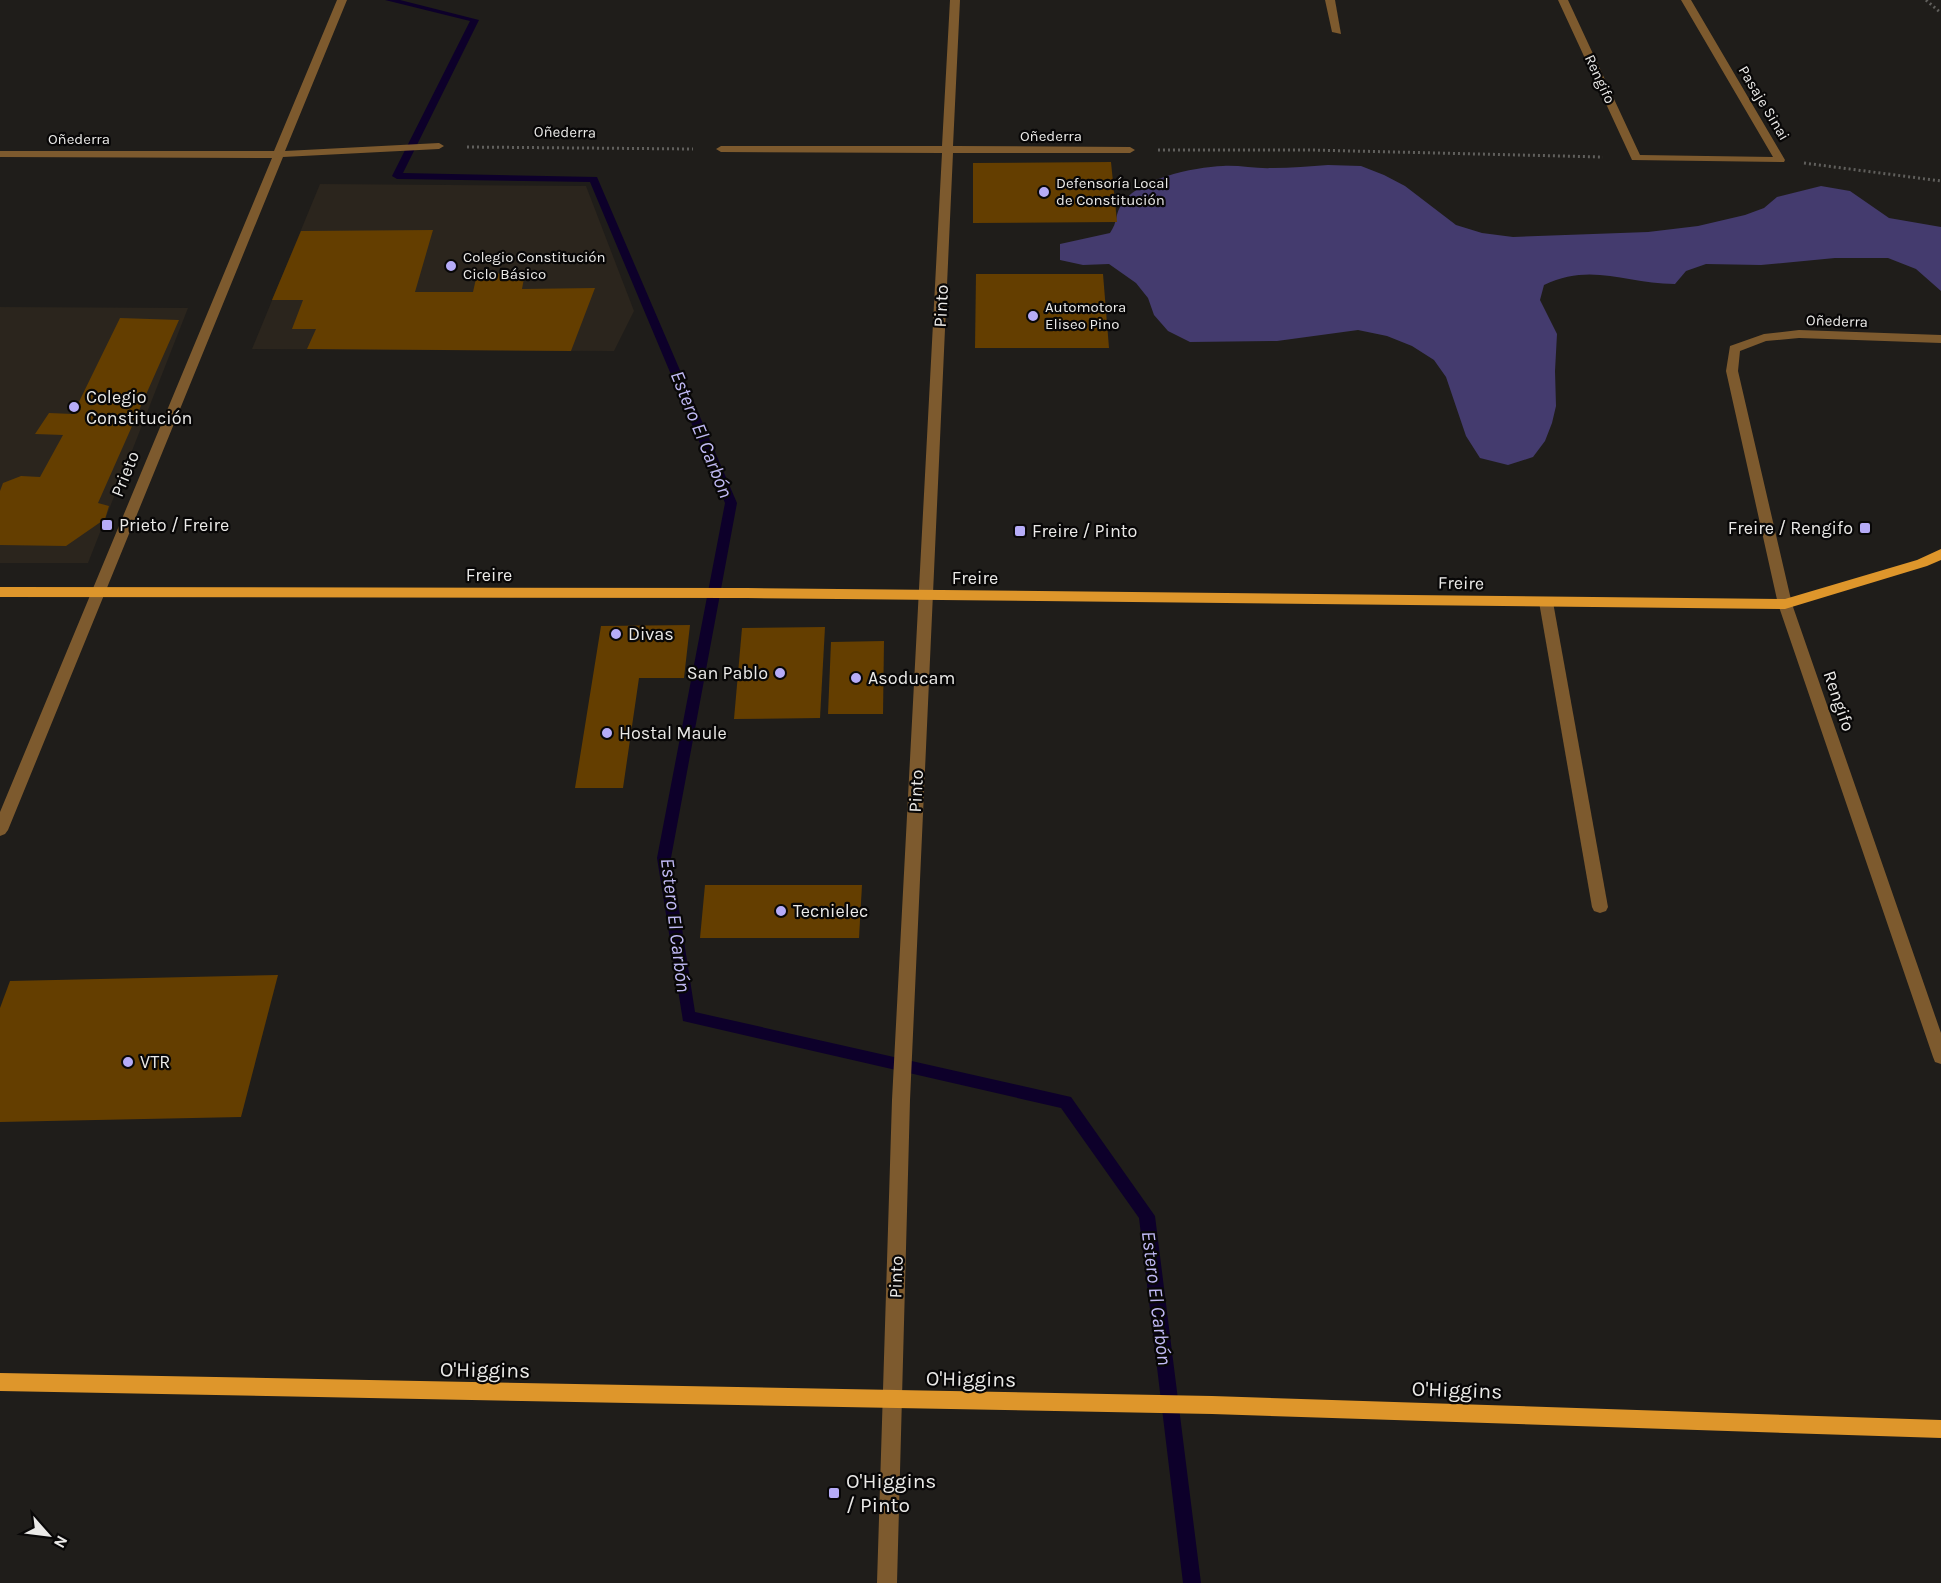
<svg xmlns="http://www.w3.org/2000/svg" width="1941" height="1583" font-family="Karla,sans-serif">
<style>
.built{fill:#2b251d}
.green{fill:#443b6e}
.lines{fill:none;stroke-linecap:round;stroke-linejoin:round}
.stream{fill:#0d002a;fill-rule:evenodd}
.building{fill:#643e00}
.path{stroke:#605f5c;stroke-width:3;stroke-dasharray:2 3;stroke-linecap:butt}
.minor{fill:#7d5a2e;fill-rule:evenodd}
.major{fill:#de962b;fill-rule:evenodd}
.poi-dot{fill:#b6acf8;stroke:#080707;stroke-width:2}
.labels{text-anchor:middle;stroke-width:4.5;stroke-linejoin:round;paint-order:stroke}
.far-street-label{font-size:15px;fill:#ebeae8;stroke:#080707}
.far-poi-label{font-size:15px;fill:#ebeae8;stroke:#080707;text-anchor:start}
.street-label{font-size:18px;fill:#ebeae8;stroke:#080707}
.poi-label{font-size:18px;fill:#ebeae8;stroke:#080707;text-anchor:start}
.water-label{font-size:20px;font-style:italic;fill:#c1baf5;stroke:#080707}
.near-street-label{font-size:21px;fill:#ebeae8;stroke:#080707}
.near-poi-label{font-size:21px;fill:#ebeae8;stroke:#080707;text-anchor:start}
</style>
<rect width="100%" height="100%" fill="#1f1d1a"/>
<g class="built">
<polygon points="320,184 586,186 634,311 614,351 252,349"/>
<polygon points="0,307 188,308 88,563 0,563"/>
</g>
<path class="green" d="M1328,165l33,1 23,9 21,11 51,39 26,8 31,4 135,-5 50,-6 47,-11 19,-7 13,-11 44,-11 29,5 39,27 52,9v64l-25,-22 -28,-11h-53l-74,7 -55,-1 -20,7 -11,13c-49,0 -83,-22 -131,1l-4,15 17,34 -2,37 1,35 -4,17 -7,18 -12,16 -25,8 -28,-7 -14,-22 -20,-59 -12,-17 -22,-14 -25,-10 -29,-6 -81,11 -87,1 -22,-11 -14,-16 -6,-17 -12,-15 -27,-19 -26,1 -23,-5v-16l50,-11c8,-12 5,-17 10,-26 14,-28 74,-40 103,-41 16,-1 34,3 50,2 18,0 37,-2 55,-3z"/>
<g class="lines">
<polygon class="stream" points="385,0 400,0 479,20 403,173 597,177 737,503 671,858 695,1012 1071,1097 1155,1216 1201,1583 1183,1583 1139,1218 1061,1108 683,1021 657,858 725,503 590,182 397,179 392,176 470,21"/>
</g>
<g class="building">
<polygon points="1111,162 1117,222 973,223 973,163"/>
<polygon points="433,230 415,292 473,292 477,274 525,273 522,289 595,288 571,351 307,349 316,329 292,329 303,300 272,300 301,231"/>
<polygon points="976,274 1103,274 1109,348 975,348"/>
<polygon points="120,318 179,320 98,503 109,506 105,519 66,546 0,545 0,491 3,483 21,476 40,477 63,435 35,434 49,413 73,414"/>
<polygon points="690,625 684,678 639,678 623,788 575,788 601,626"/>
<polygon points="825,627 820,718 734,719 742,628"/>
<polygon points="884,641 883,714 828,714 831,642"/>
<polygon points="705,885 862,885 859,938 700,938"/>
<polygon points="278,975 241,1117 0,1122 0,1008 10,981"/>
</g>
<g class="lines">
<g class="path">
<polyline points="1926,0 1941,13"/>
<polyline points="467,147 693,149"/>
<polyline points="1158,150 1311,150 1603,157"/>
<polyline points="1804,163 1941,181"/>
</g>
<g class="minor">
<polygon points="337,0 347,0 285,151 439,143 444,146 439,149 283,157 8,830 5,834 0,836 0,812 272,158 0,157 0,151 274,151"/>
<polygon points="950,0 960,0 953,146 1130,147 1135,150 1130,153 953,153 910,1100 897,1583 877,1583 892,1100 942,153 721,152 716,149 721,146 942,146"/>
<polygon points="1325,0 1335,0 1341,34 1332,32"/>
<polygon points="1558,0 1568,0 1640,155 1773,157 1681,0 1691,0 1785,160 1784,162 1632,160"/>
<polygon points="1799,330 1941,335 1941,343 1799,338 1766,341 1740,351 1738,371 1792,604 1941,1033 1941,1064 1935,1062 1933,1057 1778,604 1726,371 1730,346 1764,334"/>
<polygon points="1546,597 1553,602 1608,907 1606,911 1600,913 1594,911 1592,907 1539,602"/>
</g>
<g class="major">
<polygon points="1941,549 1941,560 1927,566 1785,609 747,598 0,597 0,587 747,588 1785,599 1917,560"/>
<polygon points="0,1373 1212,1396 1941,1420 1941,1438 1212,1414 0,1391"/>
</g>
</g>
<g class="poi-dot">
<circle cx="1044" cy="192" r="6"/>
<circle cx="451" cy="266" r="6"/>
<circle cx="1033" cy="316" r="6"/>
<circle cx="74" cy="407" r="6"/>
<rect x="101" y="519" width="12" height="12" rx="3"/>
<rect x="1859" y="522" width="12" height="12" rx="3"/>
<rect x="1014" y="525" width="12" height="12" rx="3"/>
<circle cx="616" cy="634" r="6"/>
<circle cx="780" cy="673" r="6"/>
<circle cx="856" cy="678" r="6"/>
<circle cx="607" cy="733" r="6"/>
<circle cx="781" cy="911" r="6"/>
<circle cx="128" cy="1062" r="6"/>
<rect x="828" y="1487" width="12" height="12" rx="3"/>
</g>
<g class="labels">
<g class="far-street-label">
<text transform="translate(1600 79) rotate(65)" y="5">Rengifo</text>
<text transform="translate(1764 103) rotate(59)" y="5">Pasaje Sinai</text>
<text transform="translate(565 132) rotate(1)" y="5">Oñederra</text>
<text x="1051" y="141">Oñederra</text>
<text x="79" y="144">Oñederra</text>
<text transform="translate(1837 321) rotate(2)" y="5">Oñederra</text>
</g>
<g class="far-poi-label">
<text x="1056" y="188">Defensoría Local<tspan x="1056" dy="17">de Constitución</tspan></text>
<text x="463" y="262">Colegio Constitución<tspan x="463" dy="17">Ciclo Básico</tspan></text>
<text x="1045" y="312">Automotora<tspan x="1045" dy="17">Eliseo Pino</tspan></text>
</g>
<g class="street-label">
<text transform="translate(941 306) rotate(-87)" y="6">Pinto</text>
<text transform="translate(125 474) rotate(-68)" y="6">Prieto</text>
<text x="489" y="581">Freire</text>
<text x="975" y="584">Freire</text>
<text transform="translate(1461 583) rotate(1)" y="6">Freire</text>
<text transform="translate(1839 701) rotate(71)" y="6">Rengifo</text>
<text transform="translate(916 791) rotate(-87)" y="6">Pinto</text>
<text transform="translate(896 1277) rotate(-88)" y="6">Pinto</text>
</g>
<g class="poi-label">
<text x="86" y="403">Colegio<tspan x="86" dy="21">Constitución</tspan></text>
<text x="119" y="531">Prieto / Freire</text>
<text x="1853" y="534" text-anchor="end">Freire / Rengifo</text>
<text x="1032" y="537">Freire / Pinto</text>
<text x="628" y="640">Divas</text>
<text x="768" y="679" text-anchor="end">San Pablo</text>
<text x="868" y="684">Asoducam</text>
<text x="619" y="739">Hostal Maule</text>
<text x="793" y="917">Tecnielec</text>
<text x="140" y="1068">VTR</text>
</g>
<g class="water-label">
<text transform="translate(702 434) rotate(68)" y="7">Estero El Carbón</text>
<text transform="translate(676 925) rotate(83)" y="7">Estero El Carbón</text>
<text transform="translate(1157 1298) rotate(83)" y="7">Estero El Carbón</text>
</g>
<g class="near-street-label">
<text transform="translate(485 1370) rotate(1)" y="7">O'Higgins</text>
<text transform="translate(971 1379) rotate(1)" y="7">O'Higgins</text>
<text transform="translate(1457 1390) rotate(2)" y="7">O'Higgins</text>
</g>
<g class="near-poi-label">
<text x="846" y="1488">O'Higgins<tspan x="846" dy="24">/ Pinto</tspan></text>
</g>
</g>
<g transform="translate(48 1535) rotate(118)" stroke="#080707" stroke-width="4.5" paint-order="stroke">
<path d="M0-4.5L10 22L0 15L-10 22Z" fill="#ebeae8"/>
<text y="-9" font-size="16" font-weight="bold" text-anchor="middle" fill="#ebeae8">N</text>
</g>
</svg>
